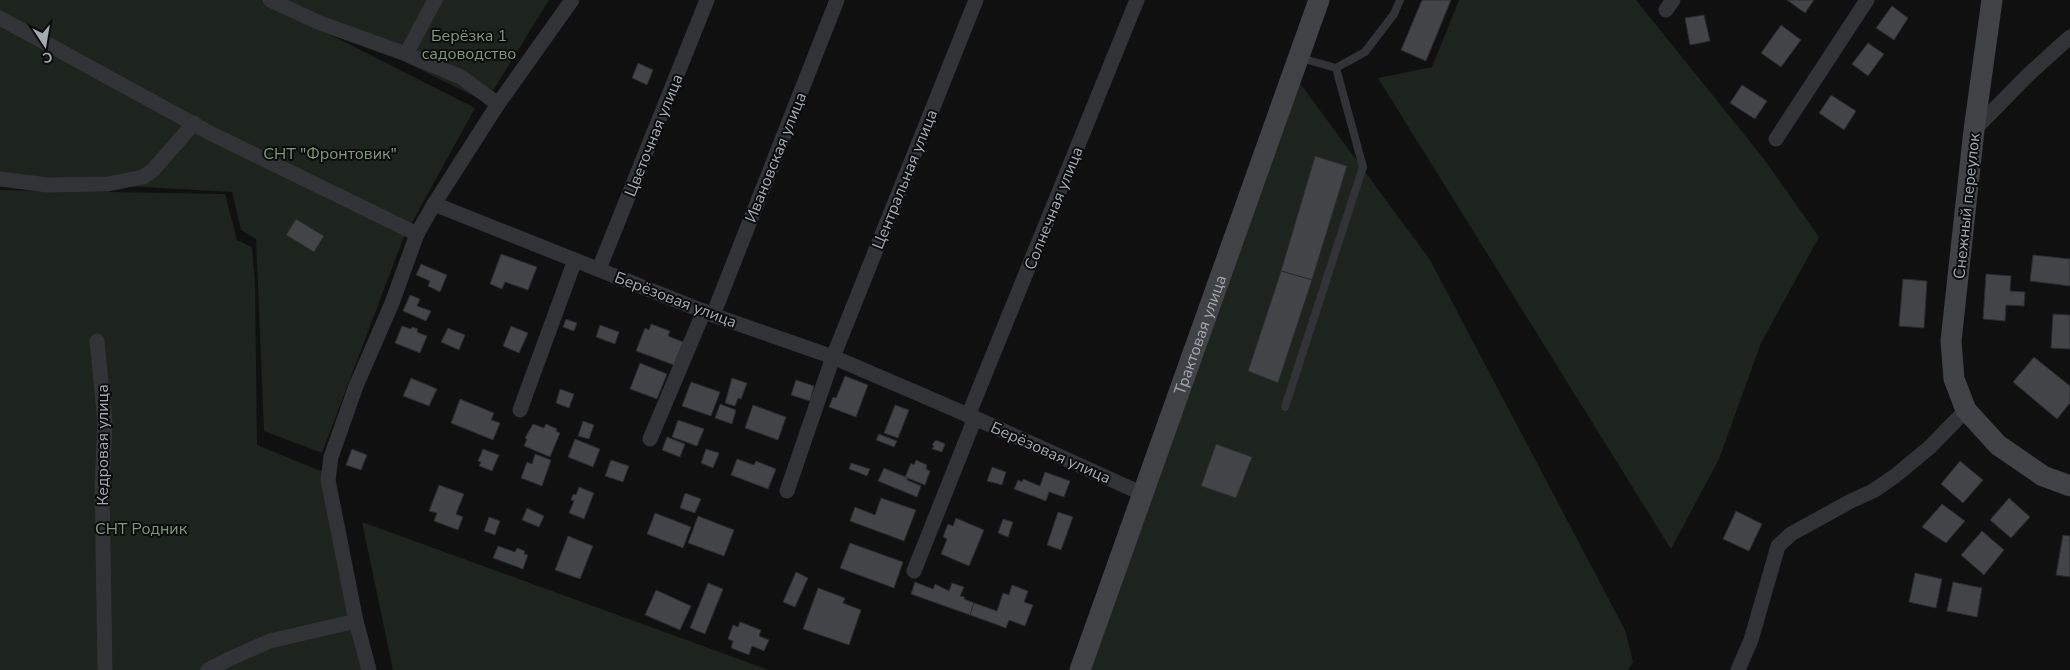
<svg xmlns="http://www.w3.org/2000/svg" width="2070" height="670" font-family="'Nunito Sans',sans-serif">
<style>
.green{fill:#1d231d}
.building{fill:#424447;stroke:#2a2b2d}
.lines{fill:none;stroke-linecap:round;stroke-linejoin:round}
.lane{stroke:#313336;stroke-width:8}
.street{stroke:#313336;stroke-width:15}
.secondary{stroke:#404246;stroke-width:21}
.labels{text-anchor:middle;stroke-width:4;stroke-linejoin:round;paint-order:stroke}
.park-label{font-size:16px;fill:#7f9a7b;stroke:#0b0b0c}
.street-label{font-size:16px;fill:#a3aab1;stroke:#0b0b0c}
</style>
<rect width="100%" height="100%" fill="#101011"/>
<g class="green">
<polygon points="0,0 262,0 475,108 403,239 322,453 264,431 256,239 241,230 232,192 0,179"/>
<polygon points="279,0 549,0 486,102"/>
<polygon points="1459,0 1636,0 1764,159 1819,237 1761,343 1719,459 1671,549 1378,78 1432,67"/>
<polygon points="1292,79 1302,86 1430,260 1625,630 1633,662 1628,670 1085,670"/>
<polygon points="0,190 225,194 237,240 252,247 255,282 257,445 323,472 370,670 0,670"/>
<polygon points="362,522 769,670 393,670"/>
</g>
<g class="building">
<polygon points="1422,0 1451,0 1426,61 1401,50"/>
<polygon points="1787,0 1814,0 1805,13"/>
<polygon points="1892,6 1908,18 1894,40 1876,28"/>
<polygon points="1704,15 1710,41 1690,45 1685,18"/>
<polygon points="1781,25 1801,40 1781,67 1761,53"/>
<polygon points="1868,43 1884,54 1868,76 1852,64"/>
<polygon points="638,63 653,70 647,85 632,78"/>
<polygon points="1742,85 1767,101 1755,119 1730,103"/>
<polygon points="1831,95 1856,111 1844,130 1819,113"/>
<polygon points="1315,156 1347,166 1312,280 1281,271"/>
<polygon points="296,219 324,236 314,252 286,235"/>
<polygon points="501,254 537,267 528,290 505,282 502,289 490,284"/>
<polygon points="2033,255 2070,259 2070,286 2030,281"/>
<polygon points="421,264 447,275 440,292 428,286 430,281 416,275"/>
<polygon points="1281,271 1312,280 1278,383 1248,371"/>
<polygon points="1986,274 2011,276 2010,291 2025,292 2024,306 2006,305 2005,321 1983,319"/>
<polygon points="1903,279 1927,281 1924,328 1899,326"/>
<polygon points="410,295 420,299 417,306 431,311 426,321 403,311"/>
<polygon points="2053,314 2070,315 2070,349 2051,348"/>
<polygon points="566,319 577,323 574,331 563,327"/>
<polygon points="651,324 670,331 668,336 683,342 674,365 636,351 645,328 649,330"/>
<polygon points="600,325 619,332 615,344 596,337"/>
<polygon points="402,326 411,329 412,327 418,329 417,332 427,336 420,353 395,343"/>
<polygon points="511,326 528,333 519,353 503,346"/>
<polygon points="448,328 465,335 459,350 441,342"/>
<polygon points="2034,357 2070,386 2070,403 2057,419 2013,382"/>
<polygon points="640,363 667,374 657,399 630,389"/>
<polygon points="845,376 868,385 856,417 829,407 833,397 836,398"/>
<polygon points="411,378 437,389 429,406 403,396"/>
<polygon points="732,378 747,383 741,399 738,398 735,406 725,403"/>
<polygon points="796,380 814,386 810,401 791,395"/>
<polygon points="691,382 720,392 711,416 682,406"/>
<polygon points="560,389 574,394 569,408 556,403"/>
<polygon points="460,399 494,413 491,420 500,423 493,440 451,423"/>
<polygon points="720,404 736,410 732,424 715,418"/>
<polygon points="753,405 786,417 778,440 745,428"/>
<polygon points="895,405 909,410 898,438 884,433"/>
<polygon points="678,420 704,429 697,446 672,437"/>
<polygon points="583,421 594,425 589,439 578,436"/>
<polygon points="533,424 544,428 546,424 557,429 556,431 560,433 550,457 524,446 527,439 525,438"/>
<polygon points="879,434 897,441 894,447 876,440"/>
<polygon points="667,437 685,444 680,457 662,450"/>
<polygon points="575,439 600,449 593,467 568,457"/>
<polygon points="936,440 945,444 942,452 932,449 934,446 932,445"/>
<polygon points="1216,444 1252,457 1236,498 1201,486"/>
<polygon points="352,449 367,455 361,470 346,465"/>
<polygon points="483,449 499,455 492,471 479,466 481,462 478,461"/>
<polygon points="706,449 719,453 713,468 701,463"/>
<polygon points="535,454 551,460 542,486 521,478 527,462 532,464"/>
<polygon points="737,459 754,465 756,461 776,469 768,489 731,475"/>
<polygon points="611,460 629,466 623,482 605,476"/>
<polygon points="916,460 927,465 926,469 930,471 925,485 905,477 911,463 914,465"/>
<polygon points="1960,461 1983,480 1963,503 1941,484"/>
<polygon points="851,463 870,469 867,476 849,469"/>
<polygon points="992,467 1006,472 1002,485 987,481"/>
<polygon points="884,468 908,478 907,480 921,486 917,497 878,481"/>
<polygon points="1045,472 1070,481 1064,497 1049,492 1046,501 1014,489 1018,480 1022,482 1023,479 1040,486"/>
<polygon points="439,485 464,494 456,514 463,517 458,530 434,521 437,513 429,511"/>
<polygon points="579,487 594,493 584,519 569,513 574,501 571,500 573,494 576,495"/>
<polygon points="685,493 701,499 695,513 680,508"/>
<polygon points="881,498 916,510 904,541 850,521 855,507 875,515"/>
<polygon points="2009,498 2030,517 2011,538 1990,520"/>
<polygon points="1942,504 1965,521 1946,543 1922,527"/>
<polygon points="527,508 544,516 539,527 522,520"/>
<polygon points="1736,511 1762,524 1749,551 1723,539"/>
<polygon points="1058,512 1073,517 1061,550 1047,545"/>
<polygon points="655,513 691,527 683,548 647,534"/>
<polygon points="698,516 734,530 724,556 688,543"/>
<polygon points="489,517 500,521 495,535 484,531"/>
<polygon points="956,518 984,530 969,566 941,554 947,539 943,537 948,524 953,526"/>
<polygon points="1003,519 1013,522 1008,537 998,533"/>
<polygon points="1982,531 2004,550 1984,575 1961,555"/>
<polygon points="2063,535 2070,536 2070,577 2056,575"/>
<polygon points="568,536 593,546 580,579 555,570"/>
<polygon points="850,543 903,562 894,588 840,568"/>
<polygon points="498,546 515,552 517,548 525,551 524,554 528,555 523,569 493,558"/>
<polygon points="796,572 808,578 795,607 783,602"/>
<polygon points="1915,573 1942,579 1936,608 1909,602"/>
<polygon points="915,582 933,589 935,584 949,591 952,583 964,587 960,596 965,597 964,599 974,603 970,615 911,594"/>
<polygon points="1953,582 1982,588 1977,617 1947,611"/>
<polygon points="708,583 723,589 705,634 690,628"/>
<polygon points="1012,585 1028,591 1024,602 1033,605 1025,626 1009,620 1006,628 970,615 974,603 997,611 1003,593 1009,595"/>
<polygon points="818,588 845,598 843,603 861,610 849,645 803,629"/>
<polygon points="656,590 691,606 680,630 645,615"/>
<polygon points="740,622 761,630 759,636 769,640 764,651 752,646 749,655 731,648 733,641 728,639 733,625 738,627"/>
</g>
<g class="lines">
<g class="lane">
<polyline points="1301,58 1336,68 1365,52 1394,14 1400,0"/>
<polyline points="1285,407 1363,167 1336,68"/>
</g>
<g class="street">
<polyline points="270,0 320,23 406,54 461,77 498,104"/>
<polyline points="1666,10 1673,0"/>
<polyline points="0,18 210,133 417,234 392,303 356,386 331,457 328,480 356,621 369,670"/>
<polyline points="406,54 435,0"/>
<polyline points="1974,130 2029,74 2070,37"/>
<polyline points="1776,139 1867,0"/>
<polyline points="0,179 48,185 108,184 143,177 153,170 194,123"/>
<polyline points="434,204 713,315 833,357 975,418 1143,494"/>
<polyline points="417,234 434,204 498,104 572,0"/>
<polyline points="599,269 707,0"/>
<polyline points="713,315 837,0"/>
<polyline points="97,341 105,423 102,485 105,670"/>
<polyline points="520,410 575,260"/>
<polyline points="968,416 1137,0"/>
<polyline points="650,439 704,311"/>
<polyline points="787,491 833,357 976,0"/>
<polyline points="914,571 975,418"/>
<polyline points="208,670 229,659 270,641 356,621"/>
<polyline points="1738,670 1751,640 1778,546 1791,534 1851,501 1873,491 1895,476 1930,447 1966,410"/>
</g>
<g class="secondary">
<polyline points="1992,0 1974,130 1951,341 1954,379 1966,410 1998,445 2043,476 2070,486"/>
<path id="s1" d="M1080,670l239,-670"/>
</g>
</g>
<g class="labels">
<g class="park-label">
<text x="469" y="41">Берёзка 1<tspan x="469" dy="18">садоводство</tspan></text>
<text x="330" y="159">СНТ "Фронтовик"</text>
<text x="141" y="534">СНТ Родник</text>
</g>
<g class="street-label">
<text transform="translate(653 135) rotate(-68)" y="6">Цветочная улица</text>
<text transform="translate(775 157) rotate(-68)" y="6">Ивановская улица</text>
<text transform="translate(904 179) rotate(-68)" y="6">Центральная улица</text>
<text transform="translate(1966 206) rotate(-84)" y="6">Снежный переулок</text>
<text transform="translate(1053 208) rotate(-68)" y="6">Солнечная улица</text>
<text transform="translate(676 299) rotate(21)" y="6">Берёзовая улица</text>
<text dy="6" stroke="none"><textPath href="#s1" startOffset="356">Трактовая улица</textPath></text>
<text transform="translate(102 445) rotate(-90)" y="6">Кедровая улица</text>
<text transform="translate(1051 452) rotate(24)" y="6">Берёзовая улица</text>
</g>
</g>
<g transform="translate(45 45) rotate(168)" stroke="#0b0b0c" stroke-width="4" paint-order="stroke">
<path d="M0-4L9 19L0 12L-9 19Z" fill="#a3aab1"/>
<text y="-8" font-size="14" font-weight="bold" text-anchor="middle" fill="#a3aab1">С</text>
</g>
</svg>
